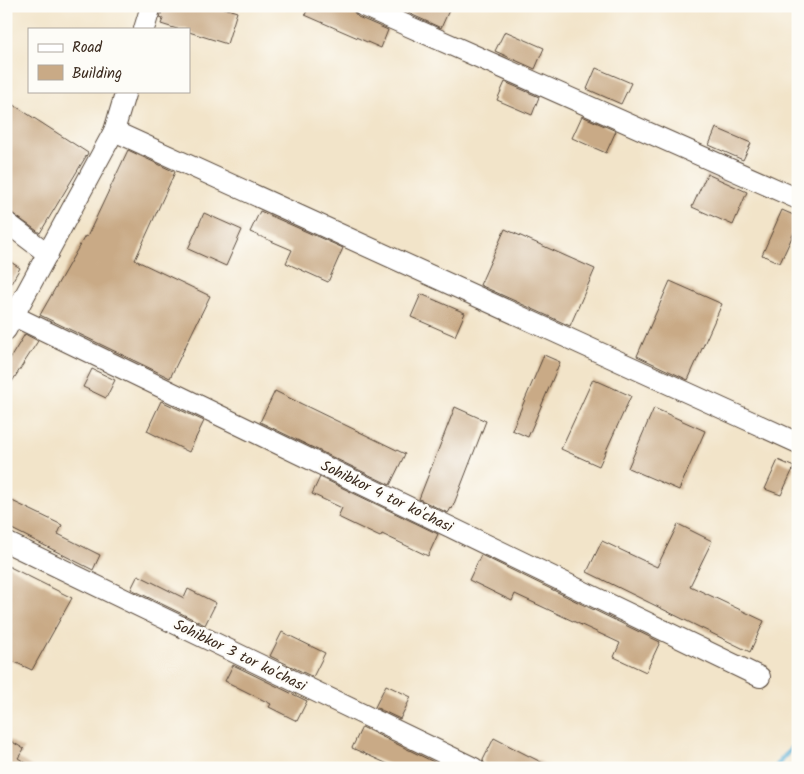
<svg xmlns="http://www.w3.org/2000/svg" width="804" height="774" font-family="Kalam,sans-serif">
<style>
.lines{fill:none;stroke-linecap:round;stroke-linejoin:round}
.stream{stroke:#55acd1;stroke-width:5}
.building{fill:#c9aa86}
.minor-casing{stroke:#564638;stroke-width:22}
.minor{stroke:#fff;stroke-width:20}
.labels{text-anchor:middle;stroke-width:5;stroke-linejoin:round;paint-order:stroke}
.street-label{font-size:15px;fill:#3b2a1e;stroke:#fdfcf7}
</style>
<rect width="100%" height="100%" fill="#fdfcf7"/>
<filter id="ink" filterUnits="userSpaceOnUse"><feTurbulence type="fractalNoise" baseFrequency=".02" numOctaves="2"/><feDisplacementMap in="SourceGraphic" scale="10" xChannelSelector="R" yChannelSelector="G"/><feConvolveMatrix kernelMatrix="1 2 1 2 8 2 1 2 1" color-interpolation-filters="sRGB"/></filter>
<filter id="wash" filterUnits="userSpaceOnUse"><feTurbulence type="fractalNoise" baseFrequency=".0096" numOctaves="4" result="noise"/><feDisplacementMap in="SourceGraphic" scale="20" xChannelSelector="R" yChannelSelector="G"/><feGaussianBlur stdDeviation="1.12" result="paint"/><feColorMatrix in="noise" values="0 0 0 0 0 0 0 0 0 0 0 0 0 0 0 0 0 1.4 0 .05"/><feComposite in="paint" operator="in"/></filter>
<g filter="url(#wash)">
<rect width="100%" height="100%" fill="#f2e4c9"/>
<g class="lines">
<polyline class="stream" points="775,768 798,740"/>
</g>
<g id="blocks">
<g class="building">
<polygon points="163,6 218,6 237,12 227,44 189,32 189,29 177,29 161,24 163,19 160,18"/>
<polygon points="309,6 342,6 353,11 358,17 388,30 381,48 305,15"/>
<polygon points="393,6 451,6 441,28"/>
<polygon points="505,31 544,48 535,69 495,51"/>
<polygon points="596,68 631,83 621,104 587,89"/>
<polygon points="505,82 539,97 532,115 497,100"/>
<polygon points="6,100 88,153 40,233 6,209"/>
<polygon points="582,116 616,131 606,153 572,138"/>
<polygon points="716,128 751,143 743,160 709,145"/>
<polygon points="128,150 175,172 135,260 210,296 170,378 40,315 85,236 87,237"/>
<polygon points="707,174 747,192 733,225 692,207"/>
<polygon points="782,210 798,217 798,224 780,263 762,255"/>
<polygon points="260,211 343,248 328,282 286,263 292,250 250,232"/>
<polygon points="204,213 242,230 226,266 188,249"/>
<polygon points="505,229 595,269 570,326 480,285"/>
<polygon points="6,259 20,268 6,292"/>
<polygon points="670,281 722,304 688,380 637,356"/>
<polygon points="421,294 465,313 455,336 411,317"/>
<polygon points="25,334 38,341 6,391 6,365"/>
<polygon points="544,355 560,362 528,437 512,430"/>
<polygon points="92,369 115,380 106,398 83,387"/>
<polygon points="593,379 631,396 599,466 561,449"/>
<polygon points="275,391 405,454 390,485 260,422"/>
<polygon points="161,401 204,421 189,452 147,431"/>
<polygon points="455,407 486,421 452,509 451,508 448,513 419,499"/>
<polygon points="654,408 705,431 679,490 628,468"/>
<polygon points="778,460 794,467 781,495 765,489"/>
<polygon points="320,477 438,534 428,556 382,534 380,537 338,517 342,508 312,494"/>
<polygon points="6,498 62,525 58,534 100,555 93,570 6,526"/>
<polygon points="678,524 712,541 690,586 764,621 750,652 587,572 602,541 657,567"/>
<polygon points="481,555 660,642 646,672 614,657 620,643 515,594 512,601 469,580"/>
<polygon points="6,565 72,598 32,670 6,658"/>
<polygon points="138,575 184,598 188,589 216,603 205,625 131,589"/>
<polygon points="282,632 325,653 313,677 270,656"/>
<polygon points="233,665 307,701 297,721 269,707 271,704 225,681"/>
<polygon points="386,685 411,697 400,719 375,707"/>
<polygon points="362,727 446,768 397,768 352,748"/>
<polygon points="6,738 24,749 18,758 34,768 6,768"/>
<polygon points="494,738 525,754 553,768 486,768 483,760"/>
</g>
</g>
</g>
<g filter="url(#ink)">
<use href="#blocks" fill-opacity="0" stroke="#564638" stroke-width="1"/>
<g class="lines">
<defs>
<g id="minor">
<polyline points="363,6 798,199"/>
<polyline points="144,29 151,6"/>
<polyline points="114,131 798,443"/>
<polyline points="6,222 48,254"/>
<polyline points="14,316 760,677"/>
<polyline points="6,330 114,131 126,91"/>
<polyline points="6,542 474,768"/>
</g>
</defs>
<use href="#minor" class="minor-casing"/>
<use href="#minor" class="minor"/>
</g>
</g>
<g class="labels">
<g class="street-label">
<text transform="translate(387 496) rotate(26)" y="5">Sohibkor 4 tor ko'chasi</text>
<text transform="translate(240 655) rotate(26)" y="5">Sohibkor 3 tor ko'chasi</text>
</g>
</g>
<rect width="804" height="774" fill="none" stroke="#fdfcf7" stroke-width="25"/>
<rect x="28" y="28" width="162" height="65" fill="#fdfcf7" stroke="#afa8a0"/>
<rect x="38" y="44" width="25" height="8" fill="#ffffff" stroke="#afa8a0"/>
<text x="72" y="52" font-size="15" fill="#3b2a1e">Road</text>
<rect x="38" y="65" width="25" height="15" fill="#c9aa86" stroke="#afa8a0"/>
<text x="72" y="78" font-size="15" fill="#3b2a1e">Building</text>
</svg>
